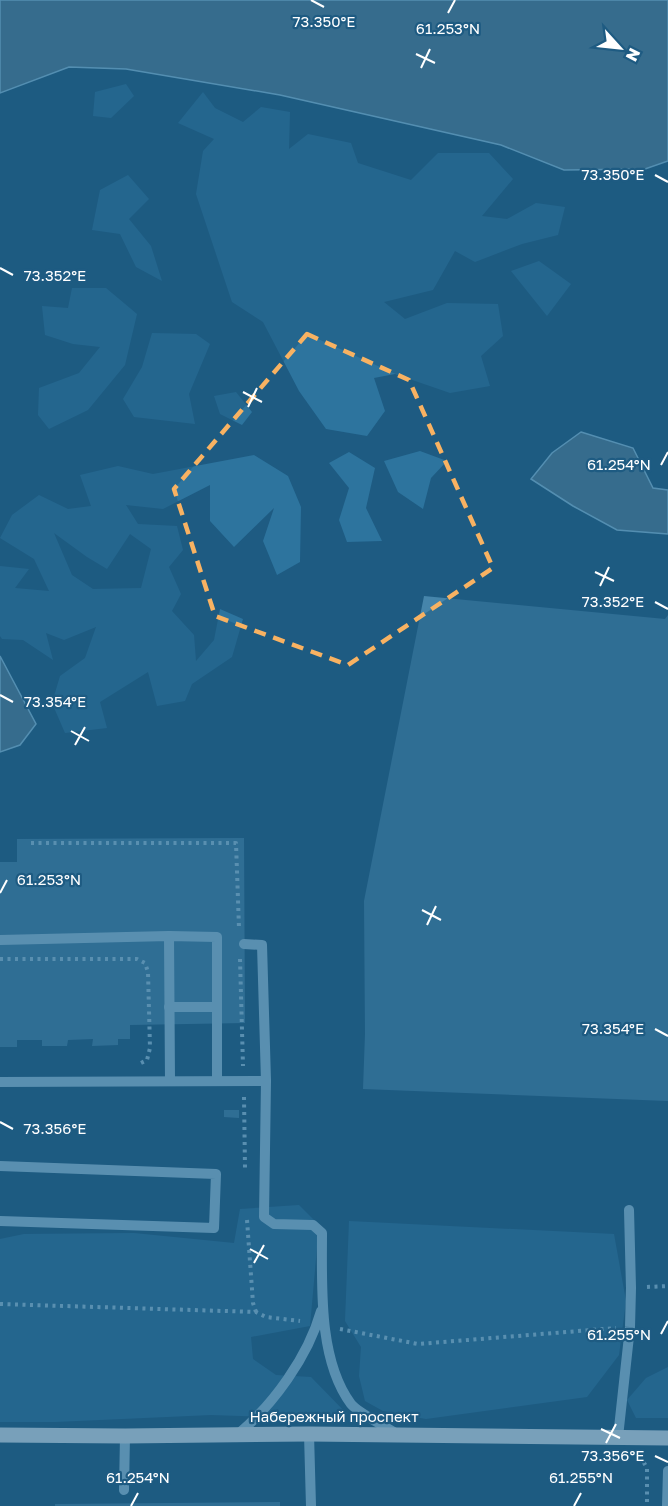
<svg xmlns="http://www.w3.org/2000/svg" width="668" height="1506" font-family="'Golos Text',sans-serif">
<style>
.green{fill:#2d749e;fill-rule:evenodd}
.water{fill:#54809b;stroke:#96cdeb;stroke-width:1.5}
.building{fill:#4685ab}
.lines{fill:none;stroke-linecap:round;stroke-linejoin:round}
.path{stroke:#a3cfe9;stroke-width:4;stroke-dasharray:3 4.5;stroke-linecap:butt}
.minor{stroke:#a3cfe9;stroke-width:10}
.major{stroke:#e6f4fe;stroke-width:15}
.marked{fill:none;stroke:#f8b262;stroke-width:4.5;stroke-dasharray:12 8;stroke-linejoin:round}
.ticks{fill:none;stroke:#fff;stroke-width:2}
.labels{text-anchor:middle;stroke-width:4.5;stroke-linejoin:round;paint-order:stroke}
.street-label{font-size:15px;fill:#fff;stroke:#1e5b82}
.ticks-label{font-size:15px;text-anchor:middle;fill:#fff;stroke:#1e5b82;stroke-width:4.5;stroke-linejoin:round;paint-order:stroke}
</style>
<rect width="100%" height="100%" fill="#1e5b82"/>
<g class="green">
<polygon points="126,84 134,96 111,118 93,116 95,92"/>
<polygon points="203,92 215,108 243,122 261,107 290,112 289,149 308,134 351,143 358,163 411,180 438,153 489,153 513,179 482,216 507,219 536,203 565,207 558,235 522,244 475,262 455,251 433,290 384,302 405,319 447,303 498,304 503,336 481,356 490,386 450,393 395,374 374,378 385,411 367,436 326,429 299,391 263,322 232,302 196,194 203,151 214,139 178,123"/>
<polygon points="128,175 149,199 129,219 151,246 162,281 136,267 120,234 92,230 100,190"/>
<polygon points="539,261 571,284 547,316 511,271"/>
<polygon points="72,288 106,288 137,314 125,365 88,410 49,429 38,415 39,388 79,373 100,347 73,344 45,335 42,306 68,308"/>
<polygon points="152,333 196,334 210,344 189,394 195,424 134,417 123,399 142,367"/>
<polygon points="236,392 252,412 242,425 220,414 214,396"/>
<polygon points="420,451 447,461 431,478 423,509 398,492 384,461"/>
<polygon points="349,452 375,468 366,508 382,541 347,542 339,520 349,488 329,463"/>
<path d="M254,455l34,21 13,31 -1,55 -23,13 -14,-34 11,-33 -40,39 -24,-26v-36l-47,24 -37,-4 12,19 39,2 6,24 -14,17 12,27 -9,17 22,24 2,26 18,-21 6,-31 23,10 -11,38 -40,27 -7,17 -28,5 -9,-34 -48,30 7,26 -42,5 -13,-30 8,-27 25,-18 11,-31 -32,13 -18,-7 7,27 -30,-20 -21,-1 -2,-3v-70l29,3 -14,19 34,3 -15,-32 -34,-21 12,-23 27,-20 29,14 23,-3 -11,-31 38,-9 35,8zM54,533l33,24 20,12 23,-35 21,15 -10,39 -48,1 -21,-14z"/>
<polygon points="299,1205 319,1225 310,1326 251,1337 253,1359 276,1375 311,1377 347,1414 335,1419 211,1415 55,1422 0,1422 0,1239 24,1234 134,1233 234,1243 240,1209"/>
<polygon points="349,1221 614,1234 626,1301 619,1355 587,1397 426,1419 383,1411 365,1401 359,1376 361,1347 345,1321"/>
<polygon points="668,1367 668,1418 636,1418 627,1400 646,1378"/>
</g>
<g class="water">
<polygon points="0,0 668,0 668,161 645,169 564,170 501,145 280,95 126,69 69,67 0,93"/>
<polygon points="581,432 633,448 653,488 668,490 668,534 617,530 573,506 531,479 552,453"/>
<polygon points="0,656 36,724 20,745 0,752"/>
</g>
<g class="building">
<polygon points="424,596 665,619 668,615 668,1101 363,1089 365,1034 364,901"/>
<polygon points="244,838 245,1023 130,1025 130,1039 118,1039 118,1045 92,1046 93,1039 68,1040 67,1046 42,1046 42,1040 17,1040 17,1047 0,1047 0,862 17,862 17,839"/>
<polygon points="224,1110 239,1110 239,1118 224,1117"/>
<polygon points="280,1502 280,1506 55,1506 55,1504"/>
</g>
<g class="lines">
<g class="path">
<polyline points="31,843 236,843 239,928"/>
<polyline points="0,959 137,959 145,963 148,972 150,1048 147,1060 139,1064"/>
<polyline points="240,959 243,1066"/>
<polyline points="244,1097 245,1168"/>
<polyline points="247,1220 253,1303 256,1312"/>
<polyline points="647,1287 668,1286"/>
<polyline points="0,1304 256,1312 266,1317 300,1321"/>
<polyline points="340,1329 418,1344 616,1328"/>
<polyline points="640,1456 647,1468 647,1506"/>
</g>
<g class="minor">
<polyline points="169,936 170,1080"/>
<polyline points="0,940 169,936 217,937 217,1081"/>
<path d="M244,944l18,1 4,136 -2,136 10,7 39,1 9,8c0,52 -4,127 29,171 7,9 36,23 47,31"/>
<polyline points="169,1007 217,1007"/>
<polyline points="0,1082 266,1081"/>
<polyline points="0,1166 216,1174 214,1228 0,1221"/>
<polyline points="309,1434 311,1506"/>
<path d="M237,1435c36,-30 71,-78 84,-124"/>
<polyline points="618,1437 630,1327 631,1288 629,1210"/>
<polyline points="124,1490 125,1436"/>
<polyline points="667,1506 668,1471"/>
</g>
<polyline class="major" points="0,1435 125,1436 309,1434 668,1438"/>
</g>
<path d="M0 0H668V1506H0ZM307,334l102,46 84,188 -145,97 -133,-49 -41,-127z" fill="#1e5b82" fill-opacity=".55" fill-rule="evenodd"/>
<path class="marked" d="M307,334l102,46 84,188 -145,97 -133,-49 -41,-127z"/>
<path class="ticks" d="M311,0l13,7M448,13l7,-13M416,54l19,9M421,68l9,-19M655,175l13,7M0,268l13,7M243,392l19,10M248,407l9,-19M661,465l7,-13M595,572l19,9M600,586l9,-19M655,602l13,7M0,695l13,7M71,731l18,10M75,745l10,-18M0,893l7,-13M422,910l19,10M427,925l9,-19M655,1029l13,7M0,1122l13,7M250,1249l18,10M254,1263l10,-18M661,1334l7,-13M601,1429l19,9M606,1443l10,-19M655,1456l13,6M131,1506l7,-13M574,1506l7,-13"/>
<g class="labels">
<g class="street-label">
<text x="334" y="1422">Набережный проспект</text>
</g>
</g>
<g class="ticks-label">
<text x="324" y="27">73.350°E</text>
<text x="448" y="34">61.253°N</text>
<text x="613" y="180">73.350°E</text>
<text x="55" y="281">73.352°E</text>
<text x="619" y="470">61.254°N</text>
<text x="613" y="607">73.352°E</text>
<text x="55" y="707">73.354°E</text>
<text x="49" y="885">61.253°N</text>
<text x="613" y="1034">73.354°E</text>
<text x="55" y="1134">73.356°E</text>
<text x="619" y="1340">61.255°N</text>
<text x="613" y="1461">73.356°E</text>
<text x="138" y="1483">61.254°N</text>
<text x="581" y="1483">61.255°N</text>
</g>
<g transform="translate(620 48) rotate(117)" stroke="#1e5b82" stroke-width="4.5" paint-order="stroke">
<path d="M0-4.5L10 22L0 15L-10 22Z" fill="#ffffff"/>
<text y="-9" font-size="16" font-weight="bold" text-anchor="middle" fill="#ffffff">N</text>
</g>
</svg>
